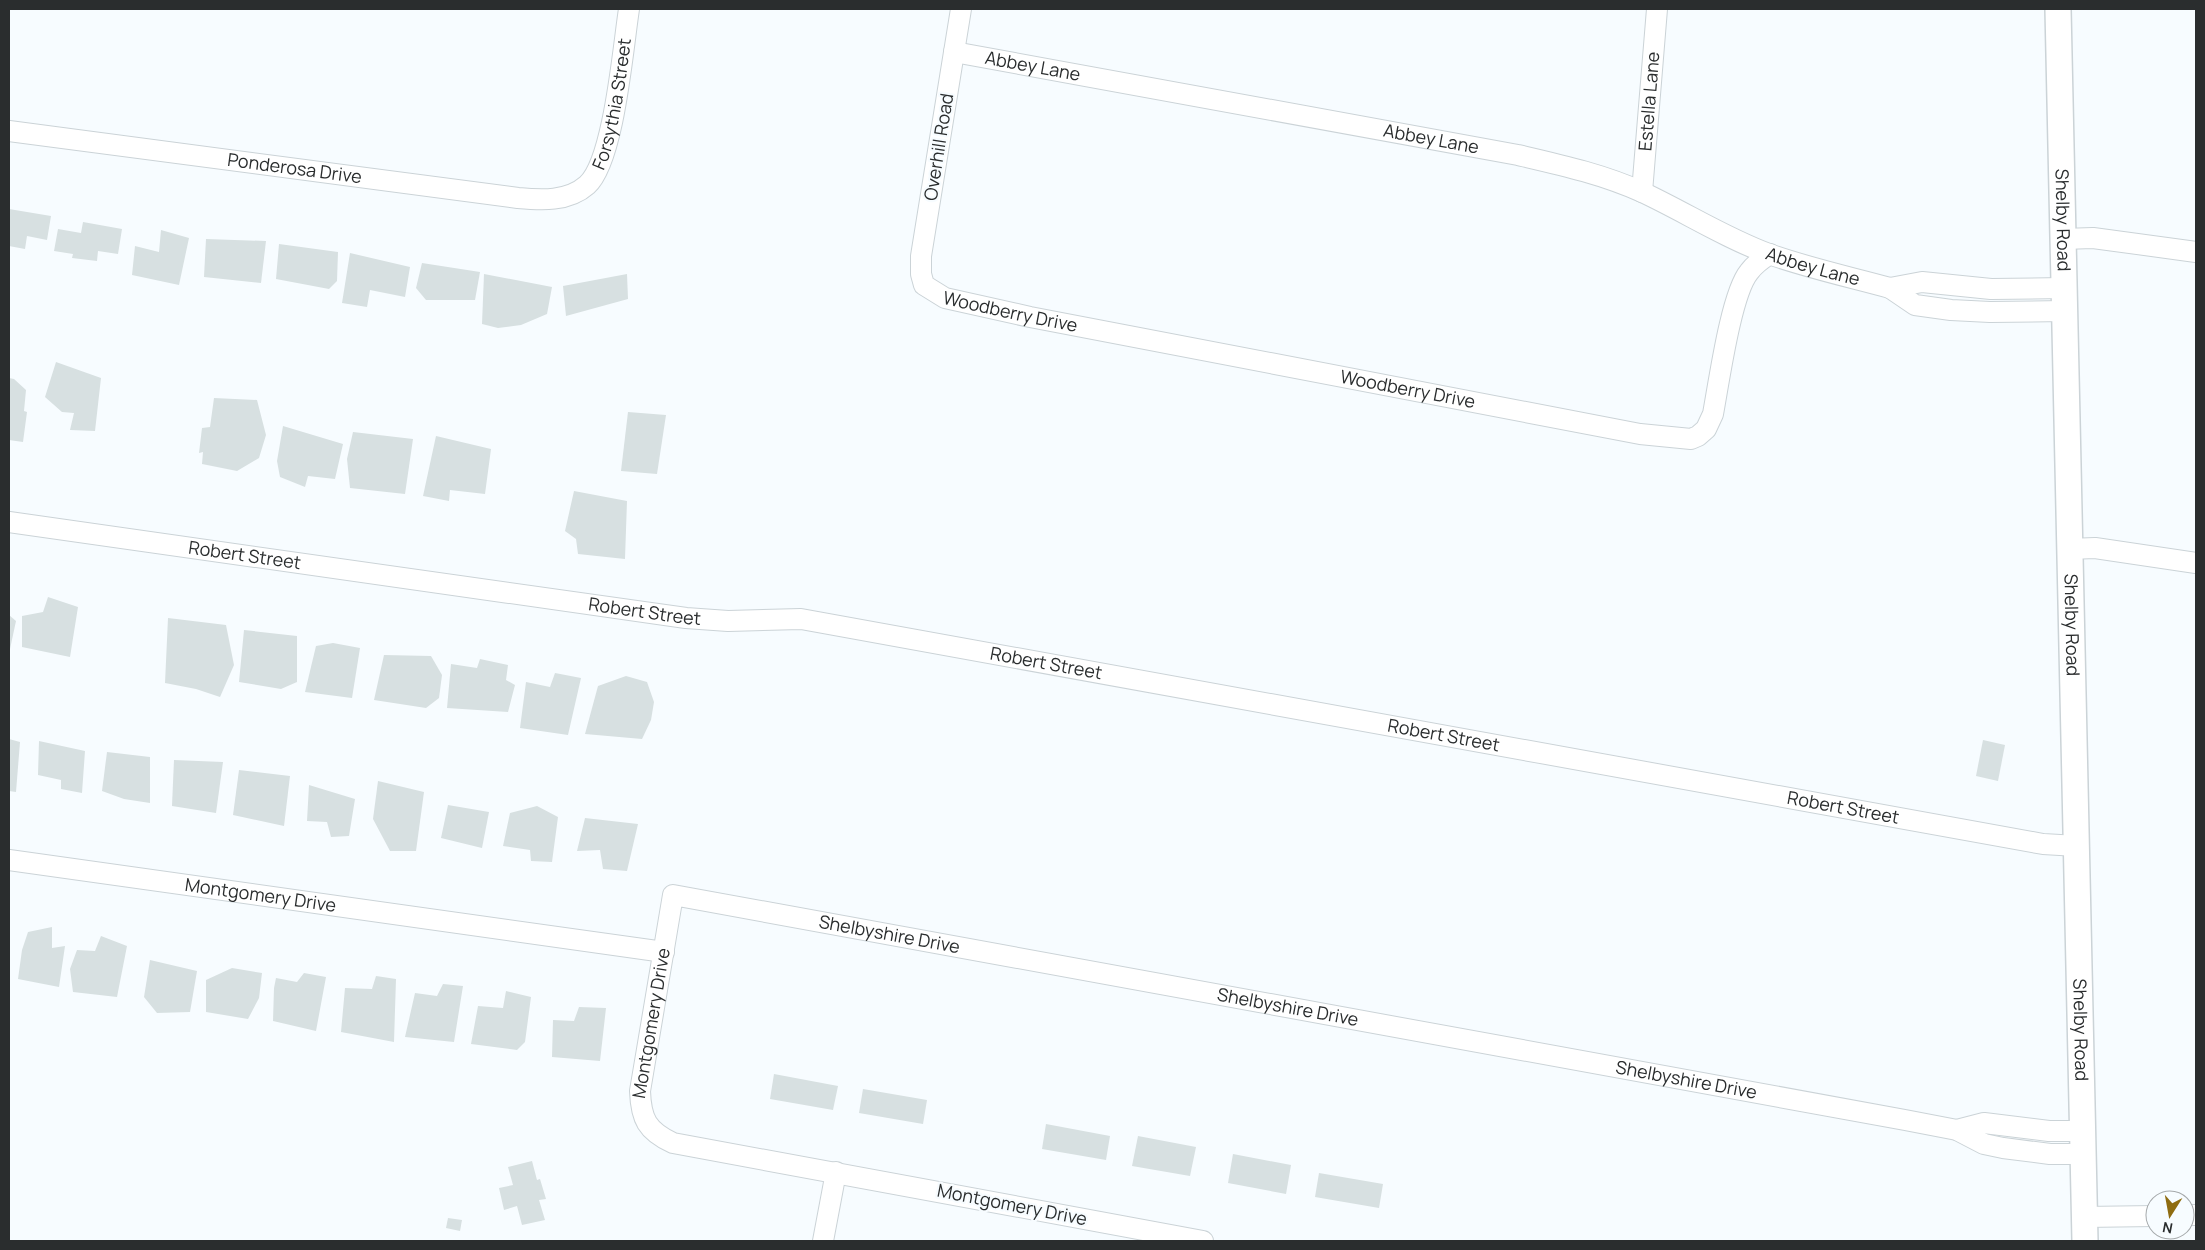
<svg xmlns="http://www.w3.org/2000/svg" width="2205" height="1250" font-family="Manrope,sans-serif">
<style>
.building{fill:#d7e0e1}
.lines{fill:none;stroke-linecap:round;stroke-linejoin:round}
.minor-casing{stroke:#cbd3d7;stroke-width:22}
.tertiary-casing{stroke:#cbd3d7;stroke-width:28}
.minor{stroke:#fff;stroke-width:20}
.tertiary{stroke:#fff;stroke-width:25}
.labels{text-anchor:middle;stroke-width:4.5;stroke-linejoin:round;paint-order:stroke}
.street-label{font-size:18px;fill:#2a2d2e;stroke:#f7fcff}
</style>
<rect width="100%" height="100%" fill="#f7fcff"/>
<g class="building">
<polygon points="9,209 51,216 47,240 27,236 25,249 9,246"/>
<polygon points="83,222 122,229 118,254 98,251 97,261 72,258 73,254 54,251 58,229 81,233"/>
<polygon points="161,230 189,238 179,285 132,275 135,246 159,252"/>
<polygon points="206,239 266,241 261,283 204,277"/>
<polygon points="279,244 338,252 337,281 329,289 276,279"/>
<polygon points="350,253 410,267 405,297 370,290 367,307 342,303"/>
<polygon points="422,263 480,272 475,300 426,300 416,288"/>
<polygon points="484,274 552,287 547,314 521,325 498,328 482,324"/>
<polygon points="627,274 628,299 566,316 563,286"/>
<polygon points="56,362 101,378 95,431 70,430 74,413 62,412 45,397"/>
<polygon points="9,378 14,379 26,390 24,411 27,412 23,442 9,440"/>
<polygon points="214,398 257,400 266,435 259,458 237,471 202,464 203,452 199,453 202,428 210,427"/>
<polygon points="628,412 666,415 657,474 621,471"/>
<polygon points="283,426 343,444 335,479 308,476 305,487 280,477 277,461"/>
<polygon points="353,432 413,439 405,494 350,488 347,459"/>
<polygon points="436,436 491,449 485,494 450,490 449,501 423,496"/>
<polygon points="574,491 627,501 625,559 578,554 576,539 565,531"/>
<polygon points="48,597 78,607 70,657 22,647 22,616 43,612"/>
<polygon points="9,615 16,621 10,649 9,649"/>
<polygon points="168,618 226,625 234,665 220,697 196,689 165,683"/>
<polygon points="244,630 297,636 297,682 281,689 239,682"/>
<polygon points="333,643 360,648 352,698 305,692 316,646"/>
<polygon points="384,655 431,656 442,675 439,698 426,708 374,700"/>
<polygon points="480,659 508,665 506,680 515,685 508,712 447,708 451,664 477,668"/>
<polygon points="555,673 581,678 568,735 520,728 526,682 550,687"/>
<polygon points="626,676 647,682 654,702 651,720 642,739 585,734 598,686"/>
<polygon points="9,739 20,742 16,792 9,791"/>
<polygon points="1983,740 2005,745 1998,781 1976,776"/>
<polygon points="39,741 85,751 82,793 61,789 61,780 38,775"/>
<polygon points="107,752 150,757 150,803 124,799 102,791"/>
<polygon points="174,760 223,762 216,813 172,806"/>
<polygon points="239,770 290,776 284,826 233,815"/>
<polygon points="378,781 424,792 416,851 390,851 373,819"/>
<polygon points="309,785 355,799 349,836 331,837 327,822 307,821"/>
<polygon points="448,805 489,812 482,848 441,838"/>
<polygon points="537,806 558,817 552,862 531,861 530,850 503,846 510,813"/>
<polygon points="585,818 638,824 627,871 603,869 600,850 577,851"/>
<polygon points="52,927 52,948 65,946 59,987 18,979 22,950 28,932"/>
<polygon points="101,936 127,946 117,997 73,992 70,969 77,950 95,951"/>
<polygon points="150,960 197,971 190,1012 157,1013 144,997"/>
<polygon points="232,968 262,973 259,998 248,1019 206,1012 206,980"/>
<polygon points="304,973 326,977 316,1031 273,1021 274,988 276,978 297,982"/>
<polygon points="376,976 396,979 394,1042 341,1032 345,988 372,989"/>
<polygon points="443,984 463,986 454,1042 405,1037 415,993 437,996"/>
<polygon points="506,991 531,997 525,1042 517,1050 471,1044 478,1006 503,1008"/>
<polygon points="579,1007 606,1008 600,1061 552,1057 553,1020 574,1021"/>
<polygon points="774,1074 838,1086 833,1110 770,1099"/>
<polygon points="863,1089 927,1100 923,1124 859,1113"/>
<polygon points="1046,1124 1110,1136 1106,1160 1042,1149"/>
<polygon points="1138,1136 1196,1147 1190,1176 1132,1166"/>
<polygon points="1233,1154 1291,1165 1286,1194 1228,1183"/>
<polygon points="532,1161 537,1180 540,1179 546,1199 539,1200 545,1220 522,1225 517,1206 504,1210 499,1188 513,1185 508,1167"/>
<polygon points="1319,1173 1383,1184 1379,1208 1315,1197"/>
<polygon points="448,1218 462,1220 460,1231 446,1228"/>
</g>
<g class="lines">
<defs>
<g id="minor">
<path id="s1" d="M961,9l-40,247v18l3,11 21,13 85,19 610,117 51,5 7,-3 8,-7 7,-15c6,-32 18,-120 36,-142 5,-7 13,-13 21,-18"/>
<path id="s2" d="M954,52l564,103c43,10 84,19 124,37 43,20 83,46 127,62 39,14 81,23 121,34"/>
<path id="s3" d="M9,131l509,67c23,2 50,4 69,-13 27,-24 36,-138 42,-176"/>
<path id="s4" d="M1642,192l15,-183"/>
<polyline points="2063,239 2093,238 2196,252"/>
<polyline points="2064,288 1991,289 1922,282 1890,288 1915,305 1951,310 1990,312 2064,311"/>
<path id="s5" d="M9,522l677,96 42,3 73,-2 1242,225 34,2"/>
<polyline points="2069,549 2095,548 2196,563"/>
<path id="s6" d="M9,860l655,92"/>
<polyline points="1957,1130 1984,1123 2049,1131 2083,1131"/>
<polyline points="2185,1215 2196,1215"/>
<polyline points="2084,1217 2155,1216"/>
<polyline points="823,1241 836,1172"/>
<path id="s7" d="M1203,1241l-530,-98c-26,-12 -32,-24 -33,-52l33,-196 1232,225 52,10 27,14 19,4 47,6h33"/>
</g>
<g id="tertiary">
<path id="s8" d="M2058,9l27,1232"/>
</g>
</defs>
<use href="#minor" class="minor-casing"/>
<use href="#tertiary" class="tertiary-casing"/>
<use href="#minor" class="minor"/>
<use href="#tertiary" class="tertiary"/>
</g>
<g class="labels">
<g class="street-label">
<text dy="6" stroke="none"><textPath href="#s2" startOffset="80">Abbey Lane</textPath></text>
<text dy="6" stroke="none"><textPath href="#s4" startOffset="91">Estella Lane</textPath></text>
<text dy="6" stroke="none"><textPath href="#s3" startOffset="672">Forsythia Street</textPath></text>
<text dy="6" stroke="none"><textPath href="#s2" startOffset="485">Abbey Lane</textPath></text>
<text transform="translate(939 147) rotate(-81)" y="6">Overhill Road</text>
<text dy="6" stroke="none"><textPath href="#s3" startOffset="288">Ponderosa Drive</textPath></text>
<text dy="6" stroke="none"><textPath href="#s8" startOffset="211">Shelby Road</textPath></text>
<text dy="6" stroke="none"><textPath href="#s2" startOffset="890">Abbey Lane</textPath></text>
<text dy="6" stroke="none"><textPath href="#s1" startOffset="371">Woodberry Drive</textPath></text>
<text dy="6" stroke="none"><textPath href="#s1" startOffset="776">Woodberry Drive</textPath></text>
<text dy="6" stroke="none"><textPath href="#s5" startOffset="238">Robert Street</textPath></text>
<text dy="6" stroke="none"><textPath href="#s5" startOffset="642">Robert Street</textPath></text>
<text dy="6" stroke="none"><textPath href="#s8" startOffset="616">Shelby Road</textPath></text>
<text dy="6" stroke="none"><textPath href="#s5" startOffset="1048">Robert Street</textPath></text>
<text dy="6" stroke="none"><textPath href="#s5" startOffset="1452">Robert Street</textPath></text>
<text dy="6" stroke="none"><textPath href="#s5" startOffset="1858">Robert Street</textPath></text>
<text dy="6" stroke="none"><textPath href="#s6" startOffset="254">Montgomery Drive</textPath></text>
<text dy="6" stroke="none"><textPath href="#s7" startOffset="1024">Shelbyshire Drive</textPath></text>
<text dy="6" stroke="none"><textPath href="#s7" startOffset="1429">Shelbyshire Drive</textPath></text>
<text dy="6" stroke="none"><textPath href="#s7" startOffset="674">Montgomery Drive</textPath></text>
<text dy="6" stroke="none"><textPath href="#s8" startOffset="1021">Shelby Road</textPath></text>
<text dy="6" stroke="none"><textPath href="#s7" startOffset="1834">Shelbyshire Drive</textPath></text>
<text transform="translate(1012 1205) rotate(11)" y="6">Montgomery Drive</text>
</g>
</g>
<rect width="2205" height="1250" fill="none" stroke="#2a2d2e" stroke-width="20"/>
<g transform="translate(2170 1215) rotate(191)"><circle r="24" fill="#f7fcff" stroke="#a5a9ab"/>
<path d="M0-4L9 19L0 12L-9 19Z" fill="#8f6c11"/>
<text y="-8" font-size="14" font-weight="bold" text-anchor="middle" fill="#2a2d2e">N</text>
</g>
</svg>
